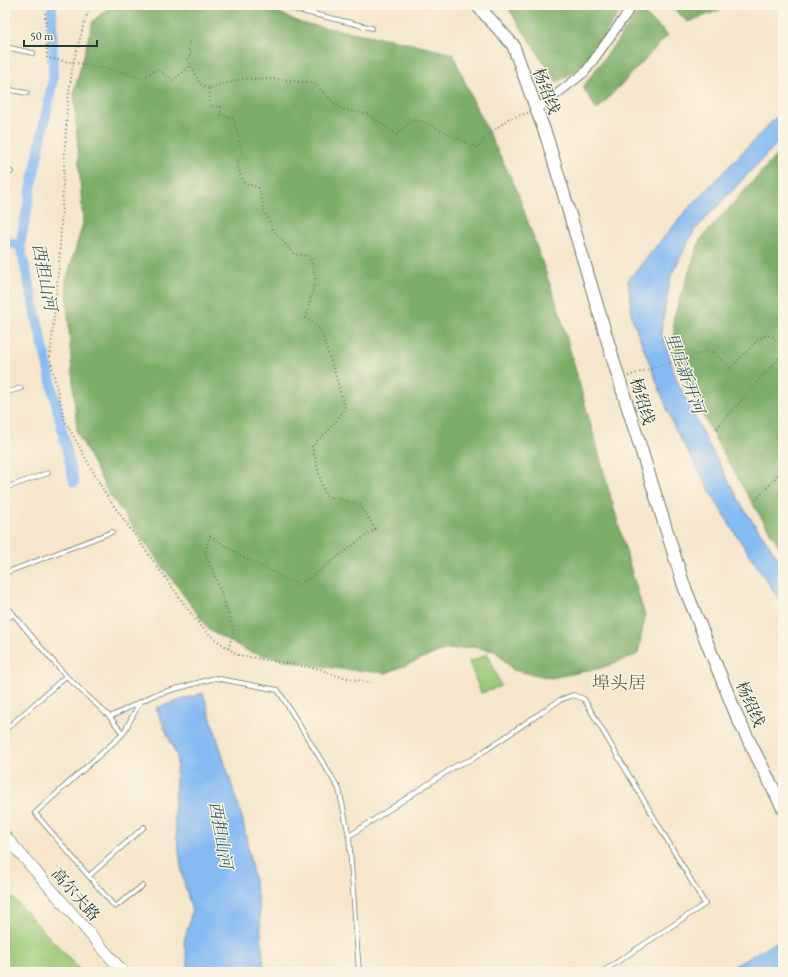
<svg xmlns="http://www.w3.org/2000/svg" width="788" height="977" font-family="'EB Garamond','Noto Serif SC',serif">
<style>
.green{fill:#9bc977;stroke:#5d8356}
.forest{fill:#7cad68;stroke:#4e754e}
.water{fill:#85baf3;stroke:#527c94}
.lines{fill:none;stroke-linecap:round;stroke-linejoin:round}
.canal{stroke:#85baf3;stroke-width:10}
.lane-casing{stroke:#6a7869;stroke-width:5.5}
.street-casing{stroke:#6a7869;stroke-width:10}
.secondary-casing{stroke:#6a7869;stroke-width:12}
.primary-casing{stroke:#6a7869;stroke-width:14}
.path{stroke:#6a7869;stroke-width:2;stroke-dasharray:1 3;stroke-linecap:butt}
.lane{stroke:#fff;stroke-width:4}
.street{stroke:#fff;stroke-width:8}
.secondary{stroke:#fff;stroke-width:11}
.primary{stroke:#fff;stroke-width:12}
.labels{text-anchor:middle;stroke-width:3;stroke-linejoin:round;paint-order:stroke}
.street-label{font-size:16px;fill:#1f3d34;stroke:#fcf5e5}
.water-label{font-size:17px;font-style:italic;fill:#385c64;stroke:#fcf5e5}
.quarter-label{font-size:18px;fill:#676754;stroke:#fcf5e5}
</style>
<rect width="100%" height="100%" fill="#fcf5e5"/>
<filter id="ink" filterUnits="userSpaceOnUse"><feTurbulence type="fractalNoise" baseFrequency=".025" numOctaves="2"/><feDisplacementMap in="SourceGraphic" scale="8" xChannelSelector="R" yChannelSelector="G"/><feConvolveMatrix kernelMatrix="1 2 1 2 8 2 1 2 1" color-interpolation-filters="sRGB"/></filter>
<filter id="wash" filterUnits="userSpaceOnUse"><feTurbulence type="fractalNoise" baseFrequency=".012" numOctaves="4" result="noise"/><feDisplacementMap in="SourceGraphic" scale="16" xChannelSelector="R" yChannelSelector="G"/><feGaussianBlur stdDeviation="0.9" result="paint"/><feColorMatrix in="noise" values="0 0 0 0 0 0 0 0 0 0 0 0 0 0 0 0 0 1.4 0 .05"/><feComposite in="paint" operator="in"/></filter>
<g filter="url(#wash)">
<rect width="100%" height="100%" fill="#f5e6cc"/>
<g class="green">
<polygon points="488,654 501,686 481,693 469,662"/>
<polygon points="5,890 81,971 81,972 5,972"/>
</g>
<g class="forest">
<polygon points="111,5 262,5 301,23 395,40 453,54 474,103 516,188 559,310 630,566 645,616 638,654 601,668 551,678 513,670 495,651 471,647 444,650 386,673 340,669 299,663 250,652 210,631 109,494 77,432 70,347 66,281 83,223 74,92 93,21"/>
<polygon points="506,5 625,5 581,67 557,82"/>
<polygon points="669,5 734,5 688,22"/>
<polygon points="640,10 668,35 597,110 583,87"/>
<polygon points="783,148 783,552 752,503 712,433 676,361 673,319 700,240"/>
</g>
<g class="water">
<polygon points="783,110 783,137 694,231 671,276 661,330 676,378 706,440 744,509 783,565 783,605 729,524 675,429 632,318 628,280 686,211"/>
<polygon points="203,693 243,821 259,907 264,972 189,972 184,942 192,911 183,879 174,817 177,757 156,708"/>
<polygon points="783,938 783,972 724,972"/>
</g>
<g class="lines">
<g class="canal">
<polyline points="52,5 53,79 20,245 74,482"/>
<polyline points="5,242 20,245"/>
</g>
</g>
</g>
<g filter="url(#ink)">
<g class="lines">
<defs>
<g id="lane">
<polyline points="283,5 293,9 372,28"/>
<polyline points="5,47 33,53"/>
<polyline points="5,89 27,93"/>
<polyline points="5,171 11,172"/>
<polyline points="5,296 7,296"/>
<polyline points="5,393 21,388"/>
<polyline points="5,488 48,473"/>
<polyline points="5,573 112,532"/>
<polyline points="5,604 39,645 66,676 110,717 123,734"/>
<polyline points="5,621 13,614"/>
<polyline points="140,702 123,734 35,813 115,907 142,886"/>
<polyline points="110,717 154,695 215,678 278,690 339,789 349,836 359,972"/>
<polyline points="5,730 66,676"/>
<polyline points="349,836 457,765 471,760 560,700 573,695 584,699 705,904 602,972"/>
<polyline points="89,876 144,827"/>
</g>
<polyline id="street" points="536,110 585,72 633,5"/>
<polyline id="secondary" points="5,836 123,972"/>
<polyline id="primary" points="477,5 513,45 547,138 619,379 684,586 738,719 783,808"/>
</defs>
<use href="#lane" class="lane-casing"/>
<use href="#street" class="street-casing"/>
<use href="#secondary" class="secondary-casing"/>
<use href="#primary" class="primary-casing"/>
<g class="path">
<polyline points="45,5 47,58 116,70 143,79 156,69 174,80 191,65"/>
<polyline points="93,5 86,17 73,63 67,108 59,265 50,358 64,419 106,495 200,626 216,640 238,655 320,669 334,675 371,683"/>
<polyline points="189,42 188,49 192,54 188,59 200,84 209,88"/>
<polyline points="628,376 710,350 730,368 759,339 765,336 772,336 783,346"/>
<polyline points="717,428 783,353"/>
<polyline points="756,500 783,469"/>
<polyline points="228,649 234,630 218,584 205,554 210,536 243,557 300,585 375,529 360,504 325,496 312,446 329,430 345,408 336,377 320,329 306,318 316,277 309,256 294,254 273,230 264,210 259,188 243,182 237,164 242,152 234,119 221,115 221,107 210,106 209,88 243,79 276,79 314,83 341,109 368,114 397,135 412,120 424,122 478,148 486,137 508,119 528,113"/>
</g>
<use href="#lane" class="lane"/>
<use href="#street" class="street"/>
<use href="#secondary" class="secondary"/>
<use href="#primary" class="primary"/>
</g>
</g>
<g class="labels">
<g class="street-label">
<text transform="translate(547 91) rotate(69)" y="6">杨绍线</text>
<text transform="translate(643 401) rotate(73)" y="6">杨绍线</text>
<text transform="translate(751 704) rotate(66)" y="6">杨绍线</text>
<text transform="translate(76 894) rotate(49)" y="6">高尔夫路</text>
</g>
<g class="water-label">
<text transform="translate(45 277) rotate(79)" y="6">西担山河</text>
<text transform="translate(685 373) rotate(70)" y="6">里庄新开河</text>
<text transform="translate(221 835) rotate(80)" y="6">西担山河</text>
</g>
<g class="quarter-label">
<text x="619" y="689">埠头居</text>
</g>
</g>
<rect width="788" height="977" fill="none" stroke="#fcf5e5" stroke-width="20"/>
<path d="M24 40v6h73v-6" fill="none" stroke="#1f3d34" stroke-width="2"/>
<text x="30" y="40" font-size="12" fill="#1f3d34" stroke="#fcf5e5" stroke-width="3" paint-order="stroke">50 m</text>
</svg>
